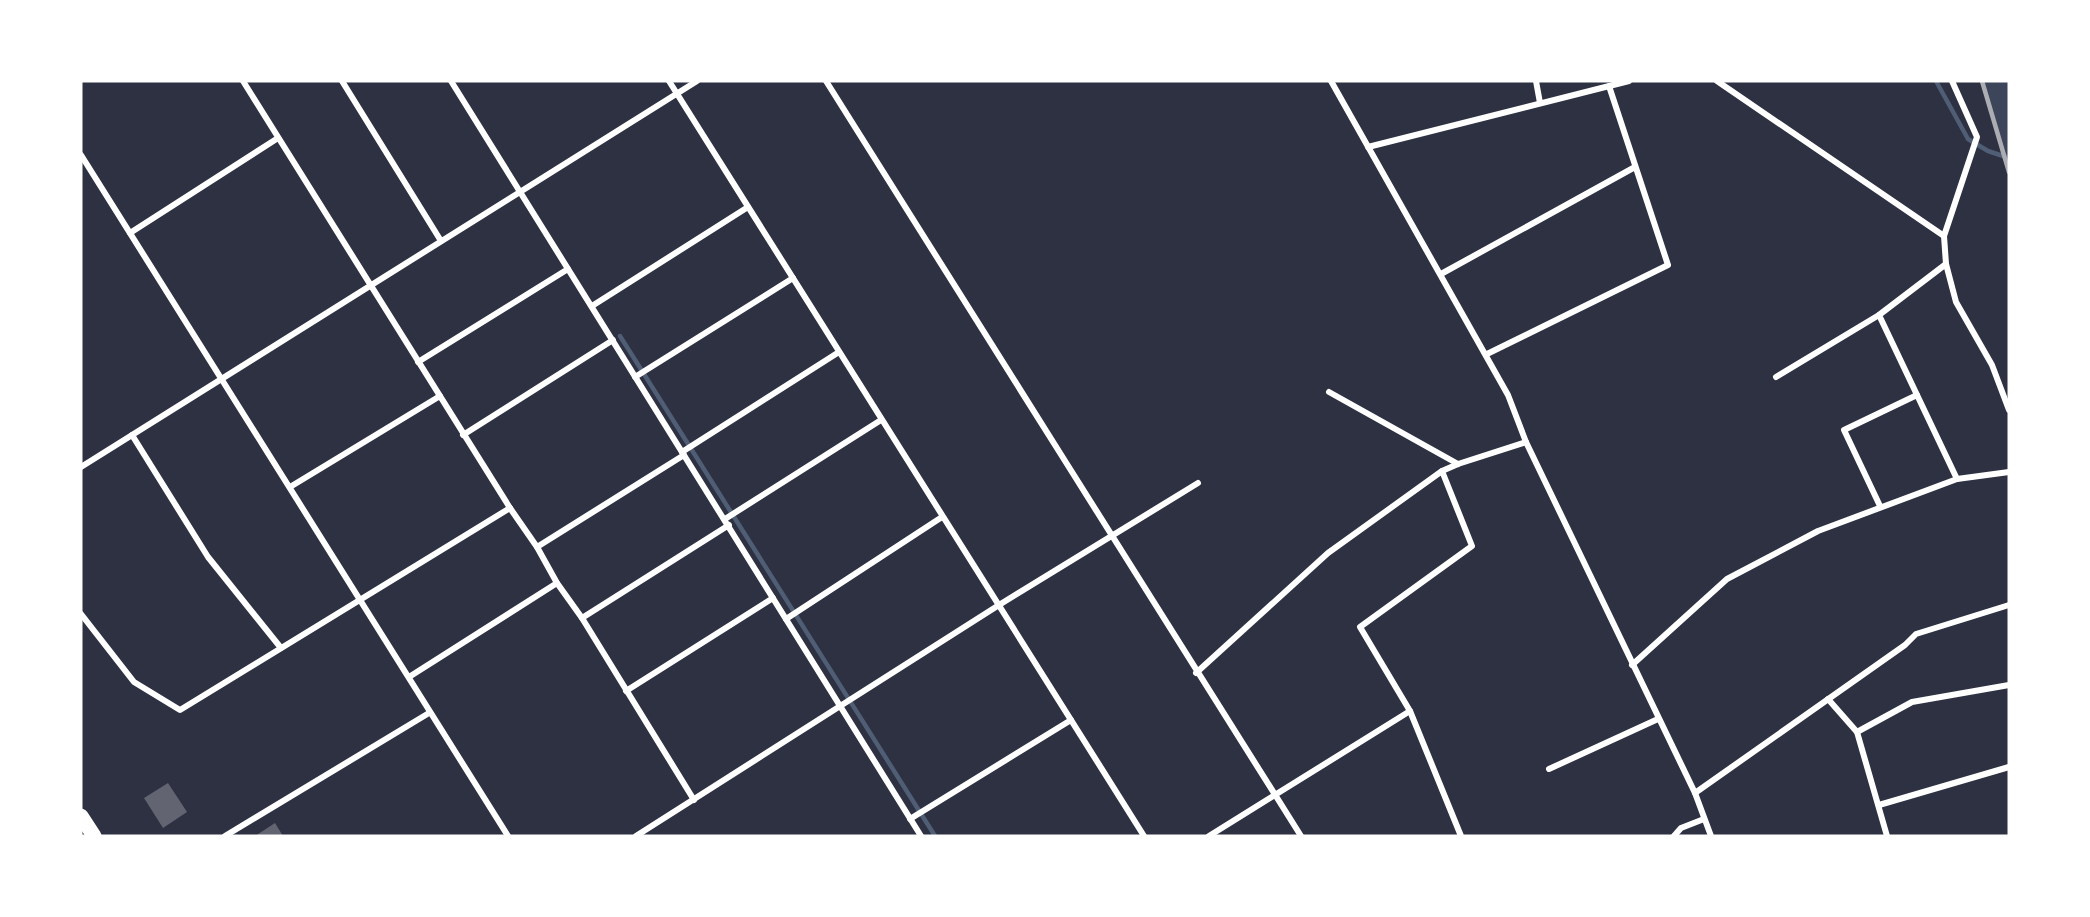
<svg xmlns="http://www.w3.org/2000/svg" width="2090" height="917" font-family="'Nunito Sans',sans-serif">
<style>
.green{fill:#3c4559}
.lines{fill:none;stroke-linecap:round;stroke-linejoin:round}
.stream{stroke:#4f5d75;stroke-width:4.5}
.building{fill:#626471}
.minor{stroke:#fff;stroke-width:6}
.primary{stroke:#fff;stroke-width:15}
.rail{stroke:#abadb3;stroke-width:4.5}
</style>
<rect width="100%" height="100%" fill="#2d3142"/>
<polygon class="green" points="1983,81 2009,81 2009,163"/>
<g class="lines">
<g class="stream">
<polyline points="1936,81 1968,139 1988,151 2009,158"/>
<polyline points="620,336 935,836"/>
</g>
</g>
<g class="building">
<polygon points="168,783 187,812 163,828 144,798"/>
<polygon points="275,823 283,836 255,836"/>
</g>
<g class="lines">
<g class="minor">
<polyline points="243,81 510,508 537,547 557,583 582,618 694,800"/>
<polyline points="342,81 441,241"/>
<polyline points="451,81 921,836"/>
<polyline points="669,81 1144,836"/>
<path d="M826,81c159,251 316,504 475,755"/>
<polyline points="1331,81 1508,395 1526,442 1695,793 1711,836"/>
<polyline points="1536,81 1540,103"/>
<polyline points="1717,81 1944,236 1946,264 1956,302 1992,365 2009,410"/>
<polyline points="1368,147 1629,81"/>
<polyline points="81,155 508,836"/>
<polyline points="130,233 278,138"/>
<polyline points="1944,236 1977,137 1952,81"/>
<polyline points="1946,264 1879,315 1957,479"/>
<polyline points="1441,274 1635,167"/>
<polyline points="592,306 748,207"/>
<polyline points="1487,354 1668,265 1609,86"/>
<polyline points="418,362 568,269"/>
<polyline points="635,377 793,278"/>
<polyline points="1776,377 1879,315"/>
<polyline points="1329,392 1458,464"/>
<polyline points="132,435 208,557 281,648"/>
<polyline points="463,435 613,340"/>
<polyline points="682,452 839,352"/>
<polyline points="81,467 697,81"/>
<polyline points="1442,471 1472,546 1360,627 1410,711 1461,836"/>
<polyline points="290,487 440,396"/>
<polyline points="1880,506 1844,430 1917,395"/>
<polyline points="725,519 881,420"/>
<polyline points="537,547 684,455"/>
<polyline points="81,614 134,682 180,710 510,508"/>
<polyline points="582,618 729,525"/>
<polyline points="786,619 942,517"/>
<polyline points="1632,665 1727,579 1818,531 1957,479 2009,472"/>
<polyline points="1196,673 1328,553 1442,471 1458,464 1526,442"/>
<polyline points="409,677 557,583"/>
<polyline points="626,691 773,598"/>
<polyline points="1828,699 1857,732 1887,836"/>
<polyline points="1857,732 1912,702 2009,685"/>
<polyline points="1549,769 1658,719"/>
<polyline points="1695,793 1905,645 1916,634 2009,605"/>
<polyline points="1879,805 2009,767"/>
<polyline points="910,819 1071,720"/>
<polyline points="225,836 429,713"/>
<polyline points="636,836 999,605 1198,483"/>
<polyline points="1209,836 1410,711"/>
<polyline points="1674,836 1681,828 1704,819"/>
</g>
<polyline class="primary" points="81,816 94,836"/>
<polyline class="rail" points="1982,81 2009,172"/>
</g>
<rect width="2090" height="917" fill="none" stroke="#ffffff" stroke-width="165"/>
</svg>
